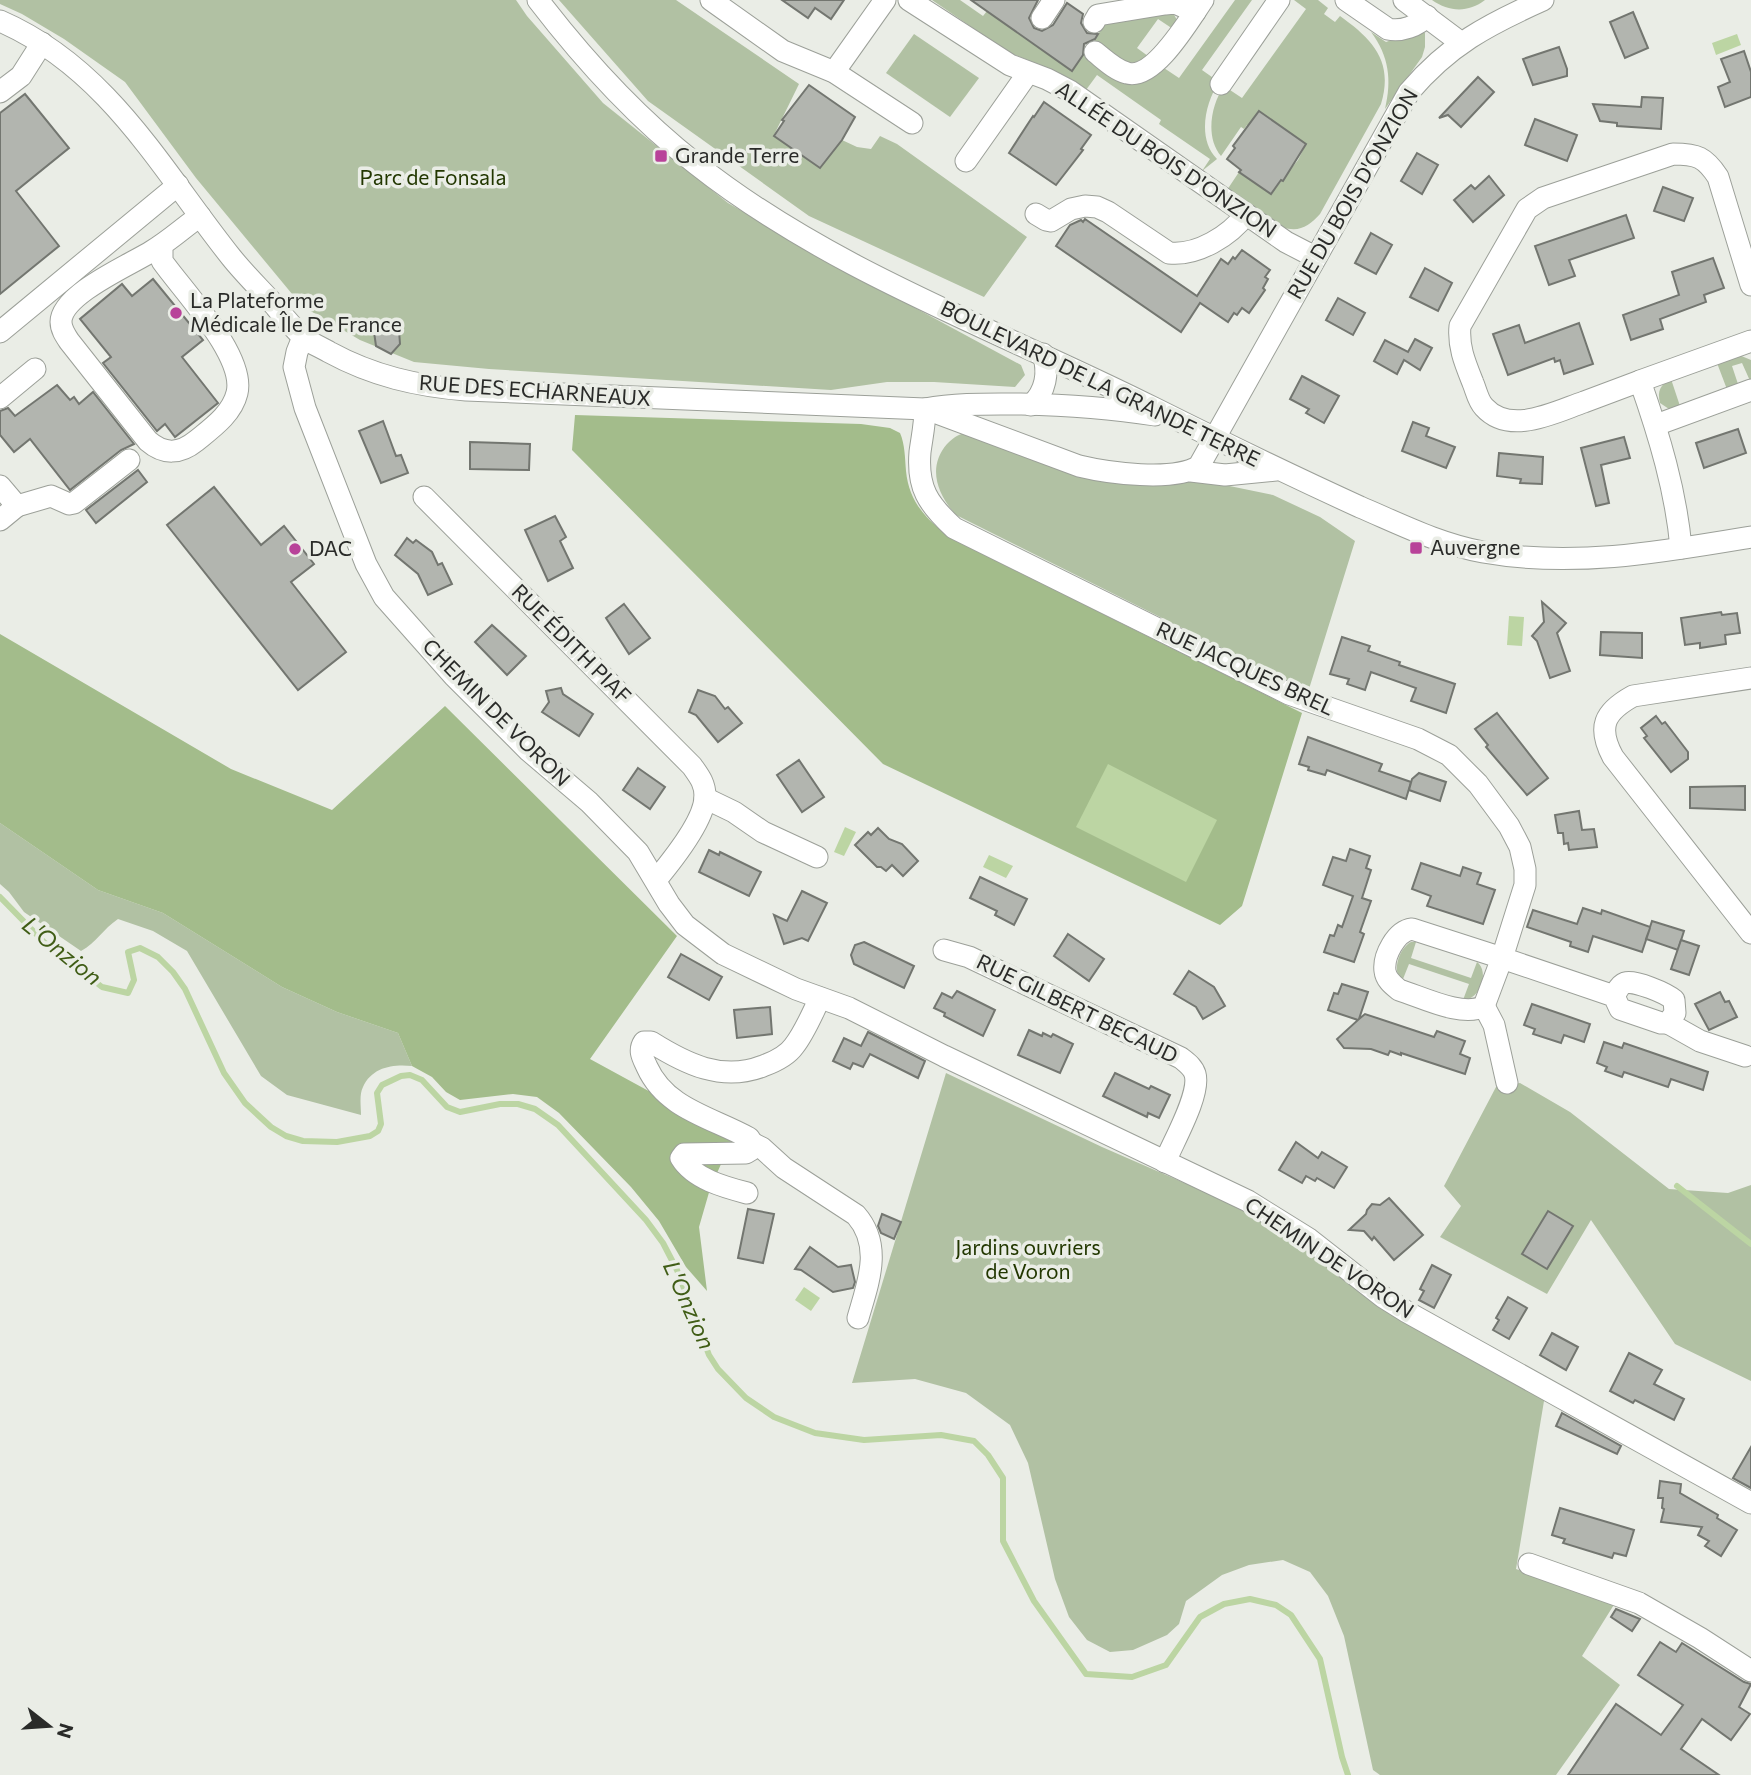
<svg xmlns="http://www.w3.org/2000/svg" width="1751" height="1775" font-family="Commissioner,sans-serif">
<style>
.green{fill:#b1c1a3}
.forest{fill:#a3bc8b}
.water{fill:#bcd5a3}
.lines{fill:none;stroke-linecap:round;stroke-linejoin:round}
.stream{stroke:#bcd5a3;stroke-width:6}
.building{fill:#b2b5af;stroke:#737670;stroke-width:2}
.minor-casing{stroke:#9ca099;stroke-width:23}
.minor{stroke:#fff;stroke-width:21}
.poi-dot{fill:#b84299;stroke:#eaede6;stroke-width:2.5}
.labels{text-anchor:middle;stroke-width:7;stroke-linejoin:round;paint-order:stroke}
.poi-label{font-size:21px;fill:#2a2b29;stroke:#eaede6;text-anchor:start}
.street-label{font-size:21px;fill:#2a2b29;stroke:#eaede6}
.park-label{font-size:21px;fill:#223700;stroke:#eaede6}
.water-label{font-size:23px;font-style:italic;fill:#405d16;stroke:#eaede6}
</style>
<rect width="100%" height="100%" fill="#eaede6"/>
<g class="green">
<polygon points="0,0 516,0 527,16 603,103 728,203 858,277 1021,365 1025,375 1015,387 934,382 887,382 831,390 489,369 414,362 360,340 302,306 196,178 125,82 64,39 22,14 0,4"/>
<polygon points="559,0 676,0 799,84 774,135 820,167 842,140 857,147 871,149 880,136 897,144 1027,237 984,297 809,216 648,101"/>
<path d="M932,0h28l23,16 4,-5 85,60 12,-17 18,11 -3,4c22,15 47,21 65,-1l15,10 56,-78h17l-50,70 17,12c-14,21 -22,57 -2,77l-15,12 8,-12 -51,-35 2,-4 -64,-45 -11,15 -29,-18 -49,-20z"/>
<path d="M1294,0h24l10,8 -4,6 11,8 5,-6c32,23 54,45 41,88l-61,110c-11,12 -21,19 -38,13l-55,-37 12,-18 32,22 27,-34 8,-16 -47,-33 -9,15 -3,-1 -3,4 -3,-2 -20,29c-16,-19 -10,-51 3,-70l18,12 64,-89z"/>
<path d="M1432,0h53c-17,13 -36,12 -53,0z"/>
<polygon points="1173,13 1177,20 1173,29 1158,19 1137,48 1152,59 1150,62 1126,63 1094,41 1102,28 1098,25"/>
<path d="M1419,30l6,3v14l-3,10 -37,52c7,-29 4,-53 -14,-77l15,10z"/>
<polygon points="914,34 979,78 950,117 886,73"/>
<polygon points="1739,355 1751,360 1751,383 1742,363 1732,366 1739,387 1728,392 1717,363"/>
<path d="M1671,379l10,30 -9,2 -12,-8c-3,-12 0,-18 11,-24z"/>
<path d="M971,432l154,45 90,6 58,12 47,22 35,24 -46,148 -19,-7 -334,-167c-19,-21 -29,-48 -9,-71 8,-8 13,-11 24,-12z"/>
<path d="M0,823l98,67 65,23 119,74 55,25 61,21 14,33c-19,-2 -40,1 -49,21 -4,7 -2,20 -2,28l-74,-20 -26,-19 -74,-125 -34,-20 -35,-12c-15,10 -22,24 -37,32l-57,-39 -15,-20 -9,-8z"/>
<path d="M1411,942h5l-5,16 60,20 6,-16c13,10 3,38 -14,38l6,-16 -60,-20 -6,15 -4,-2c-6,-11 2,-30 12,-35z"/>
<polygon points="946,1073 1102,1147 1251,1212 1545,1395 1516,1569 1615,1603 1582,1656 1620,1685 1556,1775 1380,1775 1373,1770 1344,1636 1328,1596 1310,1572 1283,1560 1249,1565 1222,1575 1186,1601 1179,1624 1167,1635 1133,1650 1110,1652 1087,1640 1069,1617 1055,1579 1028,1463 1010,1425 966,1393 915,1379 852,1383"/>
<polygon points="1520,1083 1570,1112 1669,1189 1728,1193 1751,1185 1751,1381 1675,1344 1591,1220 1547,1294 1440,1237 1461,1206 1444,1186 1496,1087"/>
</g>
<g class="forest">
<path d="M575,415l286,9 29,4 10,5c5,11 5,26 6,38 3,32 22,50 46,68l350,174 -60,193 -22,19 -337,-161 -311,-314z"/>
<polygon points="0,634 231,769 332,810 445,706 677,936 590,1059 733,1137 710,1189 699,1227 707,1291 686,1267 659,1221 631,1187 559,1113 537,1097 513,1094 460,1100 446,1092 432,1077 412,1066 398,1033 337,1012 282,987 163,913 98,890 0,823"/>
</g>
<g class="water">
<polygon points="1737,34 1741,45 1716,55 1712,43"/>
<polygon points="1509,616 1524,617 1522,646 1507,645"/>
<polygon points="1108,764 1217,820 1186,882 1076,827"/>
<polygon points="845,827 856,832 844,856 834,852"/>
<polygon points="989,855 1013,866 1006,878 983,867"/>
<polygon points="804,1287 820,1298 811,1311 795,1300"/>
</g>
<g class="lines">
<g class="stream">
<polyline points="0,897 44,942 102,987 128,993 134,980 128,952 140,948 158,957 173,972 185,989 224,1073 245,1103 271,1127 286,1136 303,1141 337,1142 370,1136 378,1131 381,1124 377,1093 382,1085 401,1076 410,1075 422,1080 447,1107 460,1112 500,1104 518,1104 535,1109 558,1125 646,1220 663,1243 677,1270 709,1355 718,1369 746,1398 774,1417 815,1433 864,1440 941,1435 974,1441 988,1455 1003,1478 1003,1541 1034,1601 1086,1674 1132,1677 1166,1665 1200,1617 1224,1604 1250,1599 1276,1605 1291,1615 1320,1659 1342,1757 1348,1775"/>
<polyline points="1677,1186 1751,1244"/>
</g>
</g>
<g class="building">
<polygon points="782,0 844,0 831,19 815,8 808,18"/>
<polygon points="971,0 1038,0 1029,18 1034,28 1042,31 1053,25 1067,3 1083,14 1081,23 1087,33 1098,34 1095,39 1084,44 1083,55 1072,71"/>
<polygon points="1633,12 1648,48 1625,58 1610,22"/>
<polygon points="1559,47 1567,69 1567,76 1533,85 1523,59"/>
<polygon points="1744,51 1751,72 1751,97 1725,107 1718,87 1730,82 1721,59"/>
<polygon points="1478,77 1494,92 1461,127 1448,115 1439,118"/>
<polygon points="809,85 855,117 842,140 820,168 774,136 784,121 782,120"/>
<polygon points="25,94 69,148 16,191 59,246 0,294 0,113"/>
<polygon points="1642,97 1663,98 1661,129 1617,126 1617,123 1600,121 1593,104 1641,107"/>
<polygon points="1044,102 1091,135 1081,149 1083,150 1056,185 1009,153 1033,116 1034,117"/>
<polygon points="1259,111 1306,144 1283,181 1281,180 1271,194 1239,172 1241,170 1227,159 1235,148 1233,146"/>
<polygon points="1535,119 1577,135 1567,161 1525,145"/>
<polygon points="1417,153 1438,165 1422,194 1401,181"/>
<polygon points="1489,176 1504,195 1473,222 1454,200 1471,185 1475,189"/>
<polygon points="1663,187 1693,198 1684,221 1654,211"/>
<polygon points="1626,215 1634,238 1569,260 1575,276 1549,285 1535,246"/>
<polygon points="1085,219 1197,296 1221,259 1228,264 1233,257 1235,259 1242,250 1270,270 1265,277 1268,279 1263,288 1265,290 1249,313 1242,308 1237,315 1234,313 1228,322 1200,303 1181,332 1056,246 1070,225 1081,220 1083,222"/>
<polygon points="1371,233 1392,245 1376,274 1355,263"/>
<polygon points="1713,258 1724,288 1704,295 1706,302 1660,319 1663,329 1631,340 1623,315 1679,295 1672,272"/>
<polygon points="1425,268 1452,283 1438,311 1410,297"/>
<polygon points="153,279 203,340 182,357 218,403 175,437 165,424 157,431 103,363 111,357 80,319 122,284 132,296"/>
<polygon points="1338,298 1365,313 1353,335 1326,320"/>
<polygon points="384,323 399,330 400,344 391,354 376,346 374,332"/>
<polygon points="1579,323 1593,364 1564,374 1560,360 1555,362 1554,358 1508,375 1493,334 1519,325 1525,343"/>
<polygon points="1415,339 1432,348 1420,370 1404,360 1397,374 1374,361 1385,340 1408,352"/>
<polygon points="1302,376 1339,396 1324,423 1306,413 1309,409 1290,399"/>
<polygon points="57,385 70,400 74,397 79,404 93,392 134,444 121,450 70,490 30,439 14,452 0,435 0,411 8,408 15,416"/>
<polygon points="383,421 396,456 401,455 408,473 381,483 359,431"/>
<polygon points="1413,422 1429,428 1426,436 1455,447 1446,468 1402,451"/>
<polygon points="1738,429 1746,453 1704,468 1696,443"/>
<polygon points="1624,437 1630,458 1601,465 1609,503 1596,506 1581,448"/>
<polygon points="470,442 530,444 529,470 470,469"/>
<polygon points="1499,453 1543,457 1542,484 1520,483 1521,479 1497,476"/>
<polygon points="138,470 147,482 96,523 86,510"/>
<polygon points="214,487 261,545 284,526 314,564 291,582 346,652 298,690 167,525"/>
<polygon points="555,516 566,537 560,541 573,568 548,581 525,530"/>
<polygon points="407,538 413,543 416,540 432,552 438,565 442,563 452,584 428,595 418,574 395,555"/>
<polygon points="1542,602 1566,623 1557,633 1570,671 1550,678 1537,641 1532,636 1544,622"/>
<polygon points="624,604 650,638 629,654 606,618"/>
<polygon points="1721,612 1722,615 1737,613 1740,633 1725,635 1726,644 1700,648 1700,643 1685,645 1681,618"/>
<polygon points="492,625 526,656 507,675 475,642"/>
<polygon points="1601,632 1642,633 1642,658 1600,655"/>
<polygon points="1342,637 1370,646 1368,651 1400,662 1399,665 1455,684 1446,713 1411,701 1416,688 1371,672 1365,690 1347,684 1349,679 1330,674"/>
<polygon points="561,688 563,694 593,714 579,736 542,712 549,702 546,691"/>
<polygon points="698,690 715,696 725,709 728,707 742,723 718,742 696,715 689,712"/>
<polygon points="1497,713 1548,778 1527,795 1486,747 1488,745 1475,729"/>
<polygon points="1656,716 1662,724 1665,722 1688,752 1688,759 1671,772 1644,738 1647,736 1641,728"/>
<polygon points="1308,737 1382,764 1379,771 1411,782 1406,799 1327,770 1325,775 1308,770 1309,767 1299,764"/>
<polygon points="799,760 824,797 802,812 777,775"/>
<polygon points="638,768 665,787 650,809 623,790"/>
<polygon points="1419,773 1446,782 1440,801 1409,790 1412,779"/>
<polygon points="1745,786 1745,810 1690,808 1690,787"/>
<polygon points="1579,811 1582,830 1594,829 1597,847 1569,850 1568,843 1564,844 1563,833 1558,833 1555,815"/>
<polygon points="878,828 889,839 902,844 918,861 903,876 892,865 886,871 881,867 877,867 855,845 868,832 871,835"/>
<polygon points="1350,849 1370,856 1366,868 1371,870 1362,898 1371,901 1360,932 1364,934 1354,962 1324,952 1330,935 1334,936 1338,925 1342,927 1353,896 1323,885 1333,857 1346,861"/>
<polygon points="709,850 719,855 720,852 761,872 749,896 699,872"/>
<polygon points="1421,863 1460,876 1463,867 1481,873 1477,884 1495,890 1483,924 1427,906 1431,896 1412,889"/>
<polygon points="980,877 1027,899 1014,925 995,915 997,911 970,898"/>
<polygon points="802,891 827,903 808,941 802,938 784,944 774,915 787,921"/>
<polygon points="1583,908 1601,914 1602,910 1650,927 1652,921 1684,931 1678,950 1646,939 1650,928 1642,952 1593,936 1588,952 1570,946 1571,942 1527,927 1533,910 1577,924"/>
<polygon points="1068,934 1104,959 1089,981 1054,956"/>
<polygon points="1681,940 1699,946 1689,975 1671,969"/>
<polygon points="864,942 914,966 904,988 854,964 851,955 855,945"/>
<polygon points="681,954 722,977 709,1000 668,977"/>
<polygon points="1189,971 1214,987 1225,1006 1203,1019 1196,1007 1174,994"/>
<polygon points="1342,984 1368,992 1359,1019 1365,1014 1434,1037 1437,1031 1465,1041 1460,1054 1470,1058 1465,1074 1401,1053 1401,1055 1390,1051 1388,1055 1371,1049 1344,1048 1337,1039 1358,1020 1328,1010 1334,993 1338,994"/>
<polygon points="957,991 995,1010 983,1036 944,1016 945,1013 934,1008 942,993 952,998"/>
<polygon points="1720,992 1725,1002 1729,1001 1737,1017 1709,1030 1695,1004"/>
<polygon points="1532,1004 1590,1024 1584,1042 1564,1035 1561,1043 1533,1034 1535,1029 1524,1025"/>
<polygon points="770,1007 772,1034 737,1038 734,1010"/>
<polygon points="1029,1030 1042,1036 1043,1033 1051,1037 1053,1034 1073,1044 1060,1073 1018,1055"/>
<polygon points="868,1032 925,1061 918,1078 870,1054 863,1067 853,1063 850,1069 833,1061 844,1038 861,1046"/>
<polygon points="1604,1042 1622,1048 1624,1043 1708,1072 1703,1090 1671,1079 1668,1087 1624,1072 1622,1077 1605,1071 1607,1067 1597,1063"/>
<polygon points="1115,1073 1149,1089 1151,1086 1170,1095 1159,1118 1148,1113 1147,1117 1103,1096"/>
<polygon points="1296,1142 1318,1158 1322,1152 1347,1167 1334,1188 1317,1178 1315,1181 1306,1176 1302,1183 1279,1170"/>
<polygon points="1389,1198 1423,1235 1394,1260 1374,1237 1372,1240 1364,1231 1349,1230 1366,1214 1367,1210 1372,1204 1380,1205"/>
<polygon points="748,1209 774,1214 763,1263 738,1258"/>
<polygon points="1548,1211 1573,1226 1547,1269 1522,1254"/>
<polygon points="882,1214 901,1222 894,1239 881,1233 878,1226"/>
<polygon points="810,1247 838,1267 851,1265 855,1282 853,1288 833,1292 801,1270 795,1269"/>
<polygon points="1432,1265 1451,1275 1434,1308 1419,1300 1424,1291 1420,1289"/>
<polygon points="1508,1297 1527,1308 1509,1339 1493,1330 1499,1320 1496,1318"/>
<polygon points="1552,1333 1578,1347 1566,1370 1540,1355"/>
<polygon points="1629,1353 1662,1370 1654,1384 1684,1399 1674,1420 1635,1400 1633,1403 1610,1391"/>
<polygon points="1562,1413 1621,1446 1617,1454 1556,1426"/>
<polygon points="1751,1447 1751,1488 1733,1478"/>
<polygon points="1660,1481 1681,1484 1680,1493 1718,1515 1717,1518 1737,1530 1721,1556 1705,1546 1709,1541 1698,1535 1702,1527 1661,1522 1664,1509 1662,1508 1663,1498 1658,1498"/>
<polygon points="1560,1508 1634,1530 1626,1556 1614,1553 1612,1558 1563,1543 1565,1539 1552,1535"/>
<polygon points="1616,1609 1640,1619 1632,1631 1611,1617"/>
<polygon points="1660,1642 1676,1652 1682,1643 1744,1682 1751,1684 1739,1707 1750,1714 1731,1740 1702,1719 1681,1749 1719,1775 1568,1775 1616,1704 1661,1735 1683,1705 1638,1675"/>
</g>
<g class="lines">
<defs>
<g id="minor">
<path d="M538,0c46,60 98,117 158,164 135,107 305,167 458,244 68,34 136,67 206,99 40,17 79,37 123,45 90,16 179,0 268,-15"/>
<polyline points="711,0 783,51 834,72 912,123"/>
<polyline points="909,0 1010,65 1047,79 1070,91 1286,242 1315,257"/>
<path d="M1346,0l42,29c13,3 30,-3 39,-13"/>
<polyline points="1404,0 1460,42"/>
<polyline points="1042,18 1054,0"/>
<path d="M0,21c108,47 161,148 231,236 12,15 26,29 39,43 10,12 20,25 32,36 7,7 19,11 27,16 44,24 88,34 137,38l459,19c32,-6 64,-5 96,-5 46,1 89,4 134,11"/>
<polyline points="1094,22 1098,15 1165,4 1175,3 1195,12"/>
<path d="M1095,52c9,7 20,18 32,21 27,8 62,-53 76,-73"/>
<polyline points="834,72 885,0"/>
<polyline points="1221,84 1279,0"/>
<polyline points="0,92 21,76 42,43"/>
<polyline points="966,161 1028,73"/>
<path d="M1036,214l10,6 5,1 20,-12 14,-3 12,1 11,5 61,41c28,3 61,-17 77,-39"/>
<path d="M162,245v16c21,30 84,95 75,132 -5,21 -25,35 -41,48 -16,13 -32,14 -48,0l-79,-100c-4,-6 -8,-12 -8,-19 0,-28 71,-58 91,-71 17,-10 32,-24 48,-35"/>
<polyline points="0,332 178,185"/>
<polyline points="303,337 297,352 294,367 305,408 366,564 384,597 454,676 529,751 589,802 638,852 669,904 685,925 723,954 796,989 849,1008 944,1056 1248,1201 1309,1239 1383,1297 1407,1312 1751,1503"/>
<polyline points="1640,381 1751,341"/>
<polyline points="0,398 35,369"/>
<path d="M1031,405c15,-13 18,-33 12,-51"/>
<path d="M925,409c0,15 -3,28 -5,43 -3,36 8,52 34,76l335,166 129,45 31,16 29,29 31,42 11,21 5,22v16l-23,73 112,38 6,13 41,14h7l7,-10 -1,-13c-8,-7 -39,-20 -49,-17 -6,2 -8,9 -11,13"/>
<path d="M926,409l153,57c29,7 95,16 120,0l210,-374c40,-47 78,-67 134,-92"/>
<polyline points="1656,425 1751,390"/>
<polyline points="1191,471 1225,475 1276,470"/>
<polyline points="0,486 17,506 0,520"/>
<path d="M424,497l268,269c7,10 13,17 13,30 0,24 -34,66 -49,84"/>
<polyline points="17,506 51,496 69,504 74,503 129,460"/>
<path d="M1681,548c-5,-57 -22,-113 -41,-167 -19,7 -37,14 -56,21 -29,10 -74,34 -100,5 -6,-6 -8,-17 -11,-24 -8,-20 -15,-36 -13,-57l67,-117 16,-11 130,-44c24,0 32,3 45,23l33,108"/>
<path d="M1751,678l-118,18c-29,16 -36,31 -20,61l138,176"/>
<polyline points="705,798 734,812 763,832 817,857"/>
<path d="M1412,929l90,29 -18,48c-21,12 -62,-9 -85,-16 -6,-5 -13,-10 -14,-19 -2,-15 11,-40 27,-42z"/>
<path d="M944,950l25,7 212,101c6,5 12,9 14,16 6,20 -22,68 -30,88"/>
<polyline points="1484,1006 1494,1025 1507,1083"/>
<polyline points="1668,1023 1700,1041 1745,1056"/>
<path d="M752,1143l10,5 22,20 72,47c27,31 12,68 2,103"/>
<path d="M747,1193c-23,-6 -53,-14 -66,-35l3,-4 62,-1 5,-3 1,-7 -3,-5c-38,-21 -83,-29 -102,-71 -4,-9 -9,-16 -3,-25h7c35,22 71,40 112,24 11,-4 24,-10 31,-20 11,-14 18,-32 26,-48"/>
<polyline points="1529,1564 1639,1603 1700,1638 1751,1671"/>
</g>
</defs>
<use href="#minor" class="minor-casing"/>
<use href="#minor" class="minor"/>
</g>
<g class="poi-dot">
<rect x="654" y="149" width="14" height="14" rx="3.5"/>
<circle cx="176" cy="313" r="7"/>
<rect x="1409" y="541" width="14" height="14" rx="3.5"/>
<circle cx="295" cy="549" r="7"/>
</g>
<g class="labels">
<g class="poi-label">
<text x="675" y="163">Grande Terre</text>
<text x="190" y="308">La Plateforme<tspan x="190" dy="24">Médicale Île De France</tspan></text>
<text x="1430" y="555">Auvergne</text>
<text x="309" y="556">DAC</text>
</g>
<g class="street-label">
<text transform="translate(1166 160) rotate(34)" y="7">ALLÉE DU BOIS D'ONZION</text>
<text transform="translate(1353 194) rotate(-60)" y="7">RUE DU BOIS D'ONZION</text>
<text transform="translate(1100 384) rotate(26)" y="7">BOULEVARD DE LA GRANDE TERRE</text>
<text transform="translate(535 391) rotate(4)" y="7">RUE DES ECHARNEAUX</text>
<text transform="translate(571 644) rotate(45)" y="7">RUE ÉDITH PIAF</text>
<text transform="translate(1245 669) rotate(25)" y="7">RUE JACQUES BREL</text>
<text transform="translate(496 713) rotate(45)" y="7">CHEMIN DE VORON</text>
<text transform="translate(1077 1009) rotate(26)" y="7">RUE GILBERT BECAUD</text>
<text transform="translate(1329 1258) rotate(34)" y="7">CHEMIN DE VORON</text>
</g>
<g class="park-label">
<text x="433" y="185">Parc de Fonsala</text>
<text x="1028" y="1255">Jardins ouvriers<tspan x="1028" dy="24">de Voron</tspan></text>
</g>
<g class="water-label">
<text transform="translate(62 951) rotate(39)" y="8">L'Onzion</text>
<text transform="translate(689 1305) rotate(66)" y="8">L'Onzion</text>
</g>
</g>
<g transform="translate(49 1726) rotate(107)" stroke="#eaede6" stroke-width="5" paint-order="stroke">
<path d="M0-5L12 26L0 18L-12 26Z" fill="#2a2b29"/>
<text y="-10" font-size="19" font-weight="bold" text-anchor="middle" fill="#2a2b29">N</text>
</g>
</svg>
